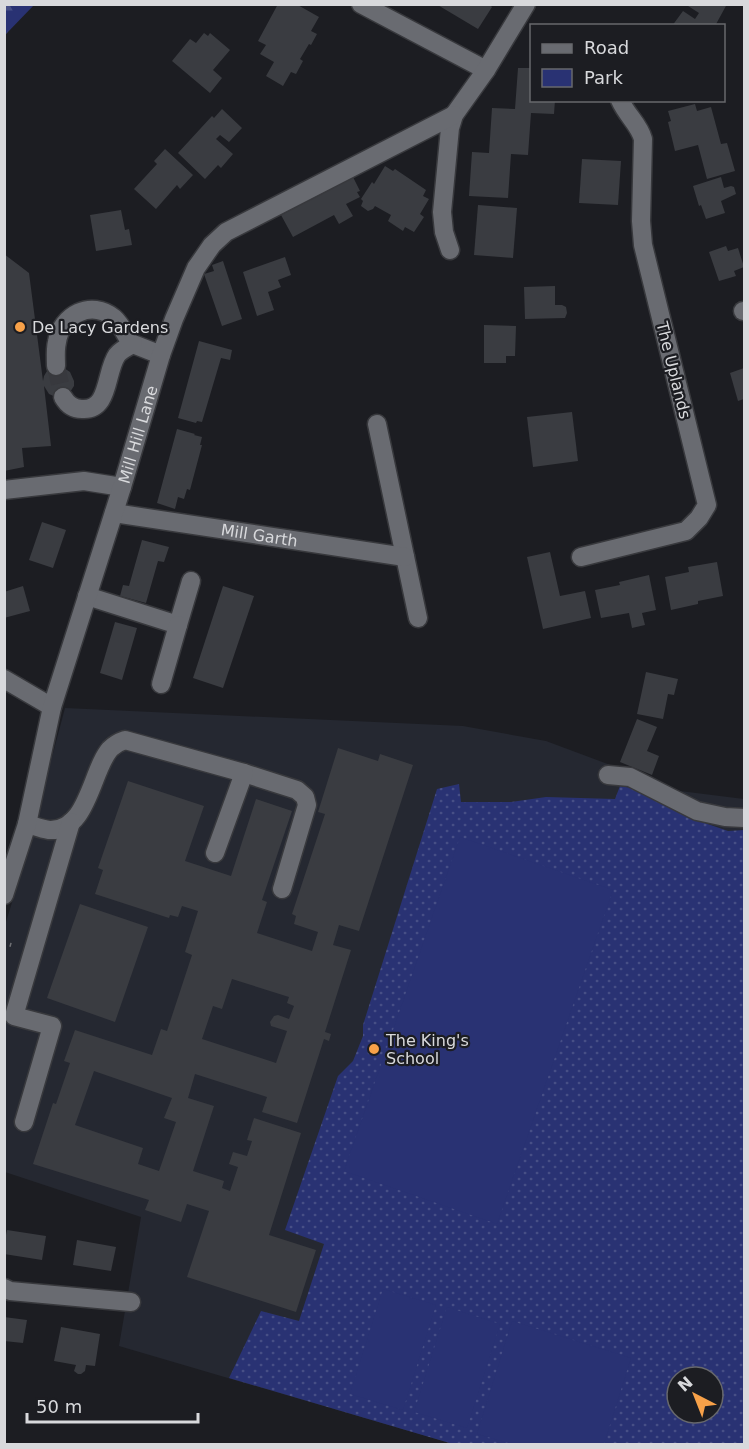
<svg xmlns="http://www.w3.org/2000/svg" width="749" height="1449" font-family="'DejaVu Sans',sans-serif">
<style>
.built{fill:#252831;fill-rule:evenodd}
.grass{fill:url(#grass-dots);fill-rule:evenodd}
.forest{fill:url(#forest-firs)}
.green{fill:#293273}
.building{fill:#3a3c41;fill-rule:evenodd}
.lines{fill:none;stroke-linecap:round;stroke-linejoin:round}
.minor-tunnel{stroke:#38393e;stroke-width:18;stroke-dasharray:18 9;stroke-linecap:butt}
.minor-casing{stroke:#38393d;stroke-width:21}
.path{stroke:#707175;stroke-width:4;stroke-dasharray:1.5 4.5;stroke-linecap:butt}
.minor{stroke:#696b71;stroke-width:18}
.poi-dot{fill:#f7a149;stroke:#1c1d22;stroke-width:2}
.labels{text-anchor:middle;stroke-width:4.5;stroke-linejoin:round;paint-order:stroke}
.poi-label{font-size:16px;fill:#d8d9dc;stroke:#1c1d22;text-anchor:start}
.street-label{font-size:16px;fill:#d8d9dc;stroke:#1c1d22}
</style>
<defs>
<pattern id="grass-dots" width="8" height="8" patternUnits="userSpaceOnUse" patternTransform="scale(1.5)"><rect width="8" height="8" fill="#293273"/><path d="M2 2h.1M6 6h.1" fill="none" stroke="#474f86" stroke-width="1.8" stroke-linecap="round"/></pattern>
<pattern id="forest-firs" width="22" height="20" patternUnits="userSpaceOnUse" patternTransform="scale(1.5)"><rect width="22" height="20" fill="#293273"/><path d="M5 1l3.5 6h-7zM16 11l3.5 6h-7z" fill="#474f86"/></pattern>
</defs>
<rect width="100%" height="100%" fill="#1c1d22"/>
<path class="built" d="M65,708l398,18 83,15 134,50 64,8v645h-291l-334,-98 22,-129 -136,-45v-247l17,-55zM677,1377h36v36h-36z"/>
<path class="grass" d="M459,784l2,18h50l35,-5 69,2 5,-13 18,3 61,32 29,10 16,-1v614h-291l-224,-66 32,-67 38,10 25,-77 -39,-14 53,-154 15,-15 10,-25v-11l74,-236zM677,1377h36v36h-36z"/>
<polygon class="forest" points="5,4 34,5 5,35 4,5"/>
<g class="green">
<polygon points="460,837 613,890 497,1224 344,1171"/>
<polygon points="383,1289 436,1305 403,1410 350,1394"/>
<polygon points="447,1307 500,1324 467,1428 414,1412"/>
<polygon points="512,1321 631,1358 604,1444 512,1444 477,1434"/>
</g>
<g class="building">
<polygon points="278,4 296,4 319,17 311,31 317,34 311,45 309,44 300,59 303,61 296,74 291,72 283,86 266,76 274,62 260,54 266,45 258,41"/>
<polygon points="436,4 489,4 492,7 478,29"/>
<polygon points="685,4 727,4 715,26 672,26 683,11 695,19 699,13"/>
<polygon points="204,33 208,36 210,33 230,50 213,70 222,78 210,93 172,61 190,39 196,43"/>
<polygon points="518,68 532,68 532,100 555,100 554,114 531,113 528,155 511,154 508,198 469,196 472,152 489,153 492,108 515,109"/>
<polygon points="695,104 697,111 711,107 721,144 727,143 735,171 707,179 698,145 675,151 668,122 671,121 668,111"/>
<polygon points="222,109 242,128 229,142 220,135 216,139 233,154 221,168 218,165 205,179 178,153 212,116 214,118"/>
<polygon points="165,149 193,175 180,189 177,185 156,209 134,189 157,164 154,161"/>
<polygon points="582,159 621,161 618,205 579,203"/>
<polygon points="385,166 393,171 395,169 426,190 423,196 429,199 420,214 424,217 414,232 405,227 403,231 388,221 391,215 375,206 373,209 368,211 361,206 363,201 361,199 372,182 374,184"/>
<polygon points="353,177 360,191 357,192 360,197 346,204 353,216 339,224 334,215 293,237 281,215"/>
<polygon points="721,177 724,188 731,186 734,187 736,194 721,201 725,213 706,219 701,205 699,206 693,186"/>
<polygon points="478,205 517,208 513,258 474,255"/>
<polygon points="121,210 125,230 129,229 132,245 96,251 90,215"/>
<polygon points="726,246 728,251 738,248 744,267 734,271 736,276 719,281 709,252"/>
<polygon points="4,254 29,273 43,381 44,376 47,371 51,368 61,366 70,372 74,381 74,386 68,395 58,398 49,394 44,386 51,446 22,448 24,467 4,471"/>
<polygon points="285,257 291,275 278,280 281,287 268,292 274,310 257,316 243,272"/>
<polygon points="223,261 242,319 222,326 204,274 214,271 212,265"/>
<polygon points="555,286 555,305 562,305 566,307 567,313 565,318 525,319 524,287"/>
<polygon points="484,325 516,326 515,356 506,356 506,363 484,363"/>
<polygon points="199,341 232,350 230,360 221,358 202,422 197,421 196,423 178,418"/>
<polygon points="744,368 744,399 738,401 730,373"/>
<polygon points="572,412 578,461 533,467 527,417"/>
<polygon points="177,429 195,434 194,435 202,437 200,445 202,445 190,490 187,489 184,499 178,497 175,509 157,503"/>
<polygon points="42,522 66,530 53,568 29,560"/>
<polygon points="142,540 169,547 164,562 158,561 146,603 120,596 123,585 129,586"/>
<polygon points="550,552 560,596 585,591 591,618 543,629 527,557"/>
<polygon points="717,562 723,596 698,601 698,604 671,610 665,577 689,572 688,567"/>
<polygon points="649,575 656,610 642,613 645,625 632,628 629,613 601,618 595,590 620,585 619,582"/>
<polygon points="23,586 30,611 4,618 4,592"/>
<polygon points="223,586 254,596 223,688 193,678"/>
<polygon points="115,622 137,628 122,680 100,673"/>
<polygon points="646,672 678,679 674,695 668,694 663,719 637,714"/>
<polygon points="637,719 657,727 647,751 659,756 652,775 620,762"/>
<path d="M338,748l40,13 2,-7 33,11 -54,166 -20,-6 -6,20 18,5 -26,82 6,2 -2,7 -5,-2 -27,84 -35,-11 5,-15 -72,-23 -7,24 26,8 -21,65 31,10 -2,7 8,3 8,-24 -9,-3 4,-12 14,4 5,-15 -5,-1 7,-22 47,15 -32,102 47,15 -20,62 -109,-35 22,-66 -22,-7 -6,18 -36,-12 4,-10 -116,-36 20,-61 3,1 14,-41 -6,-2 11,-31 77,25 9,-26 6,2 25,-76 -7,-3 13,-41 -16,-5 -4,11 -8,-2 -1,3 -74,-24 8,-24 -5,-2 30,-87 76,25 -19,55 46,15 25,-77 36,12 -30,89 5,2 -10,31 55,18 6,-19 -24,-8 2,-8 -4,-2 33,-100 -7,-2zM232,979l57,18 -2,6 7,3 -5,13 -11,-4 -4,1 -4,6 1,4 16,5 -11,32 -74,-24 11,-33 9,3zM94,1071l78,27 -8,20 12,4 -17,49 -21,-7 5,-16 -68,-23z"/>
<polygon points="80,904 148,927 115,1022 47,998"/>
<polygon points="7,1230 46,1236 42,1260 4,1254 4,1245"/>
<polygon points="77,1240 116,1247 111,1271 73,1265"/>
<polygon points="4,1317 27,1320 23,1343 4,1341"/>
<polygon points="61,1327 100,1334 95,1366 86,1365 85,1371 81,1374 78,1374 74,1371 76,1365 54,1361"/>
</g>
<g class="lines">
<polyline class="minor-tunnel" points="56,366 63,397"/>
<defs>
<g id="minor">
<polyline points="361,4 486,70"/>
<polyline points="450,250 444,232 442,212 450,128 454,115 486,70 526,4"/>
<polyline points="743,311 744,311"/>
<path d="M56,366c0,-7 -1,-16 1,-24 4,-27 34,-43 57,-24 7,6 11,16 16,24l3,2 28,11"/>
<path d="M63,397c4,7 10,12 19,12 28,2 23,-37 35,-54 4,-5 10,-8 16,-11"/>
<polyline points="377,424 418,618"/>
<polyline points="4,490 84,481 122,487"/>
<path id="s1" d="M114,513l291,44"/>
<path d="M581,557l105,-26 13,-13 8,-13 -64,-260 -2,-24 2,-82c-4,-15 -16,-23 -23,-39"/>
<polyline points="87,596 178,625 191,581"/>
<polyline points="4,679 52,707"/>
<polyline points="161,684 178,625"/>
<polyline points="244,773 297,790 305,797 307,805 282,889"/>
<polyline points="608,775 630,777 697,811 725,817 744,818"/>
<path d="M27,824c7,2 15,5 22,6 39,2 42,-59 61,-81 4,-4 9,-7 15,-9l119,33 -29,80"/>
<path id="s2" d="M4,895l23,-71 25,-117 70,-220 39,-132 13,-36 22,-51 16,-23 14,-13 228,-117"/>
<polyline points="24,1122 52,1026 14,1016 71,822"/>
<polyline points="4,1288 10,1291 131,1302"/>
</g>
</defs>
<use href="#minor" class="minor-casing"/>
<polyline class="path" points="4,943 15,946"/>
<use href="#minor" class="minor"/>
</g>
<g class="poi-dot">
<circle cx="20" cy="327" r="6"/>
<circle cx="374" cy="1049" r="6"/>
</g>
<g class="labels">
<g class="poi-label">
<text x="32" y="333">De Lacy Gardens</text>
<text x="386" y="1046">The King's<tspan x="386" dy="18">School</tspan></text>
</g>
<g class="street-label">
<text transform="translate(674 370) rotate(76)" y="6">The Uplands</text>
<text dy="6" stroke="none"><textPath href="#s2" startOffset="480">Mill Hill Lane</textPath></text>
<text dy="6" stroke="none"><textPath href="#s1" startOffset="147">Mill Garth</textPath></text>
</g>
</g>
<rect width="749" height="1449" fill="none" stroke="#d8d9dc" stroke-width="12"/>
<rect x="530" y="24" width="195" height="78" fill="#1c1d22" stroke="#67686c" stroke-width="1.5"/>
<rect x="542" y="44" width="30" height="9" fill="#696b71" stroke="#67686c" stroke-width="1.5"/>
<text x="584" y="54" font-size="18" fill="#d8d9dc">Road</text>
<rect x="542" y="69" width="30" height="18" fill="#293273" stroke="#67686c" stroke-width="1.5"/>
<text x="584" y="84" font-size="18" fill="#d8d9dc">Park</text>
<g transform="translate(695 1395) rotate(318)"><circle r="28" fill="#1c1d22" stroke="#67686c" stroke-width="1.5"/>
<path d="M0-4.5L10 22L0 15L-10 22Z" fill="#f7a149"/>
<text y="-9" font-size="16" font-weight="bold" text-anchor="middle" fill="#d8d9dc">N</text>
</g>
<path d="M27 1413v9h171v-9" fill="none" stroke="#d8d9dc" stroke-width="3"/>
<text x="36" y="1413" font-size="18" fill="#d8d9dc" stroke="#1c1d22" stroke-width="4.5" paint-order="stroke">50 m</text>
</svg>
